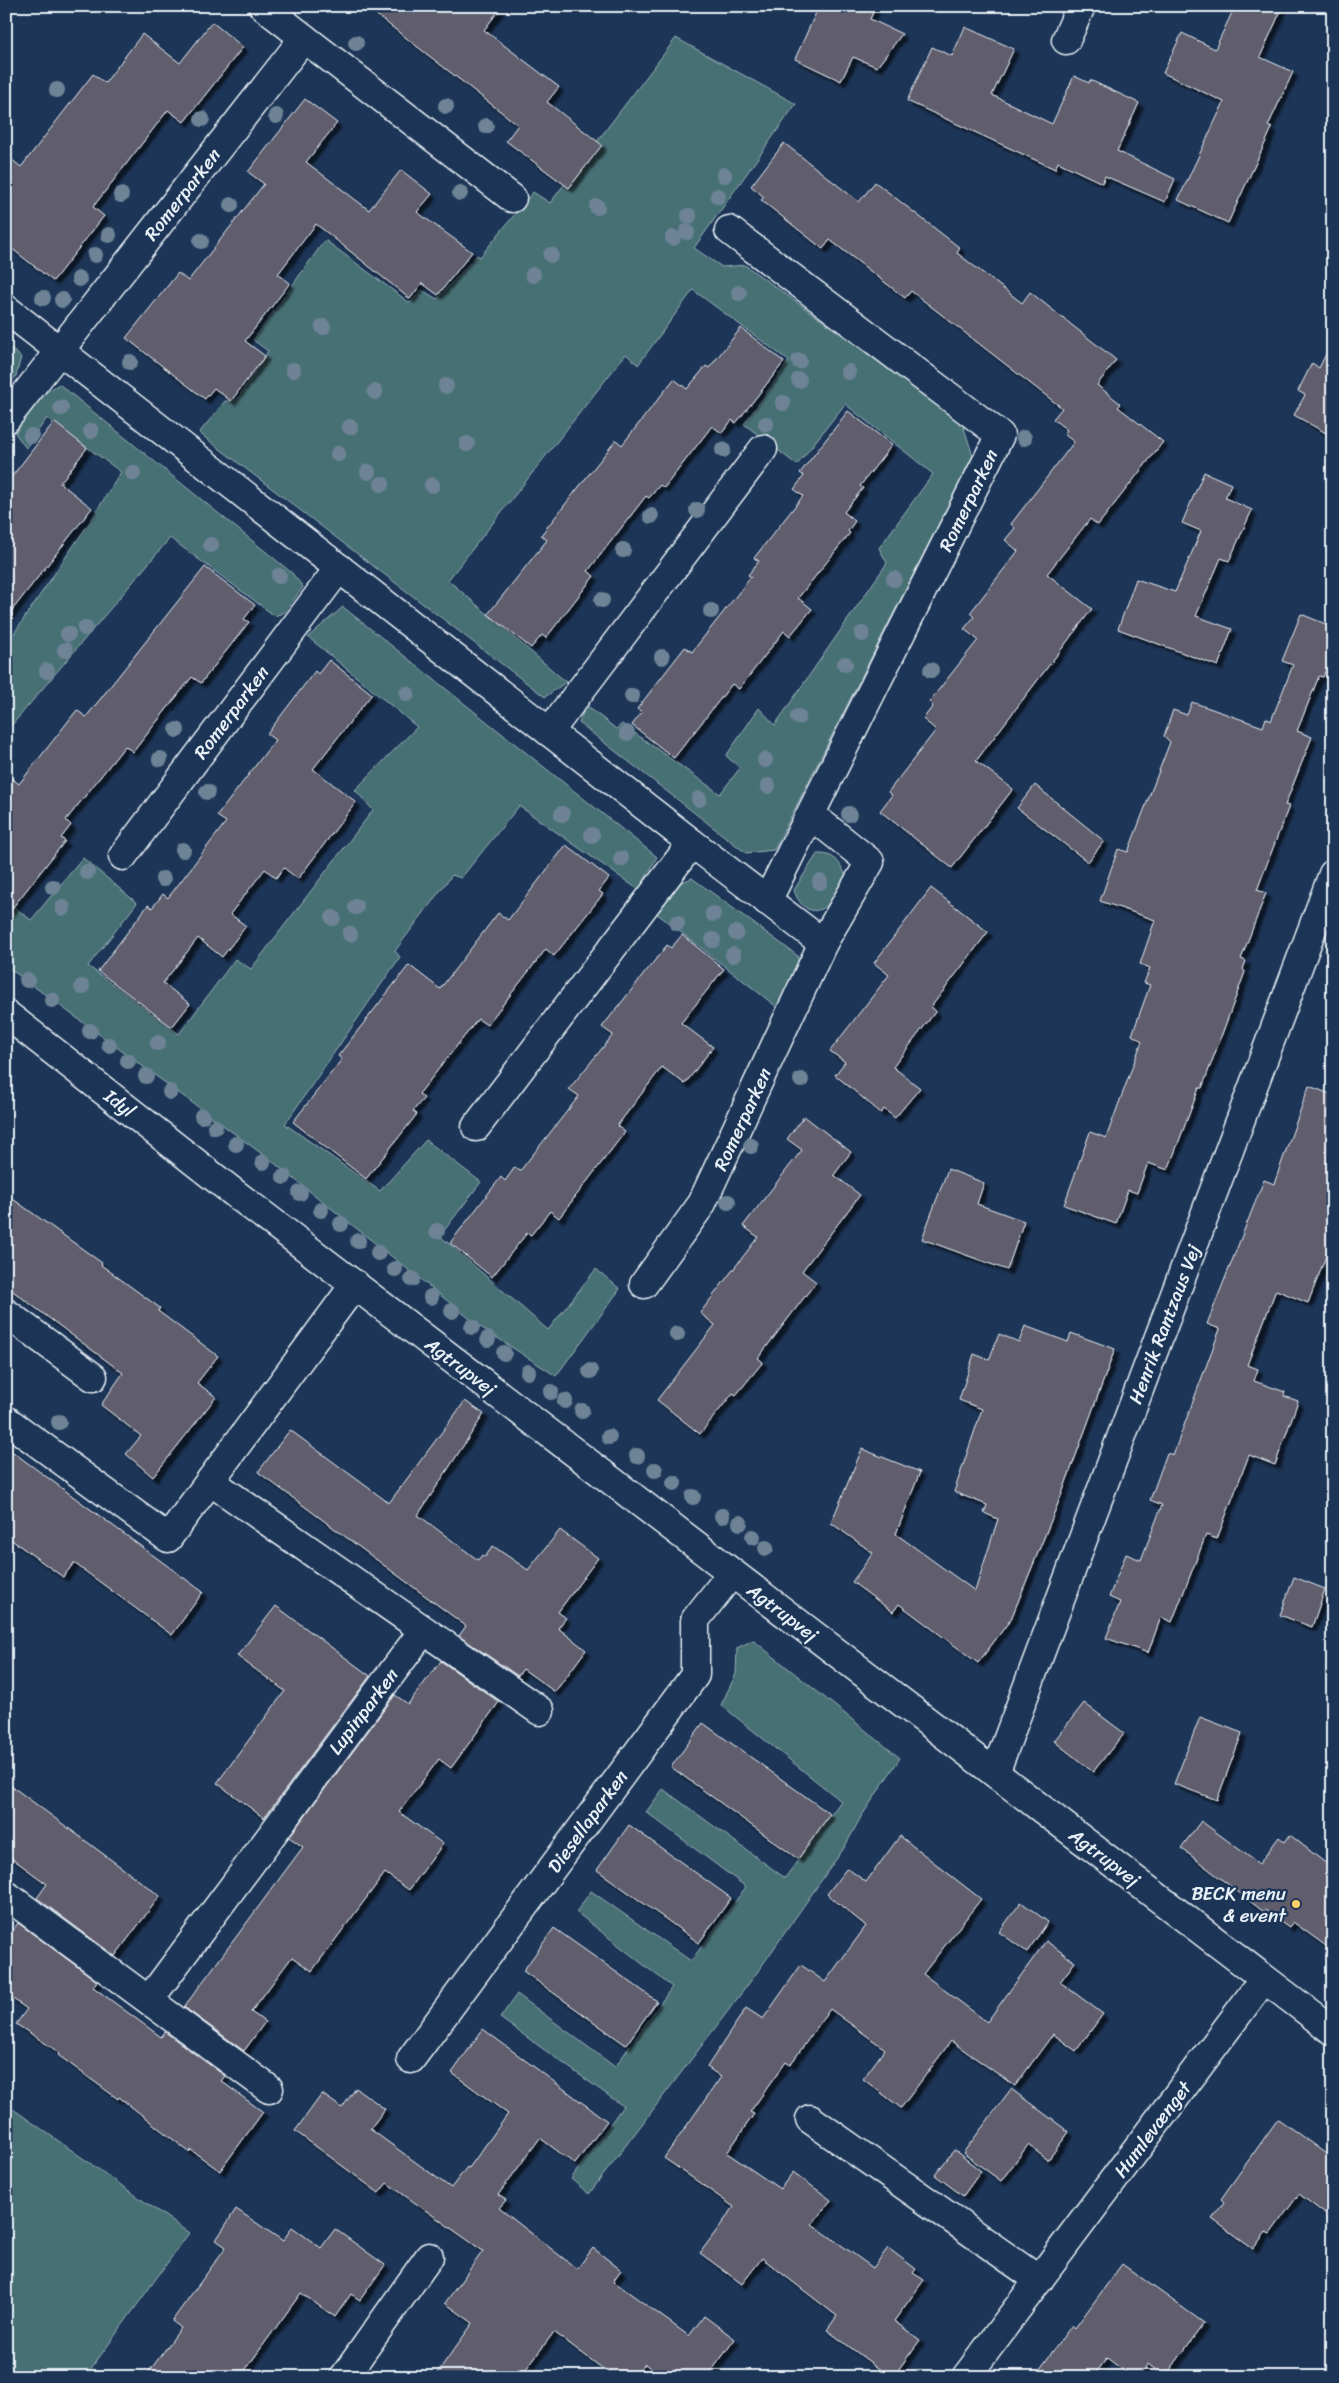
<svg xmlns="http://www.w3.org/2000/svg" width="1339" height="2383" font-family="Sriracha,sans-serif">
<style>
.green{fill:#476f74;stroke:#98b0b6}
.building{fill:#615d6d;stroke:#e8f1f8;filter:url(#shadow)}
.lines{fill:none;stroke-linecap:round;stroke-linejoin:round}
.minor-casing{stroke:#e8f1f8;stroke-width:31}
.minor{stroke:#1d3557;stroke-width:28}
.tree{fill:#6e8496}
.poi-dot{fill:#ffd166;stroke:#1d3557;stroke-width:2}
.labels{text-anchor:middle;stroke-width:4.5;stroke-linejoin:round;paint-order:stroke}
.street-label{font-size:19px;fill:#e8f1f8;stroke:#1d3557}
.poi-label{font-size:19px;fill:#e8f1f8;stroke:#1d3557;text-anchor:end}
</style>
<defs>
<filter id="shadow"><feDropShadow dx="4.5" dy="4.5" stdDeviation="1" flood-color="#0009"/></filter>
</defs>
<rect width="100%" height="100%" fill="#1d3557"/>
<filter id="ink" filterUnits="userSpaceOnUse"><feTurbulence type="fractalNoise" baseFrequency=".02" numOctaves="2"/><feDisplacementMap in="SourceGraphic" scale="10" xChannelSelector="R" yChannelSelector="G"/><feConvolveMatrix kernelMatrix="1 2 1 2 8 2 1 2 1" color-interpolation-filters="sRGB"/></filter>
<g filter="url(#ink)">
<g class="green">
<polygon points="676,38 796,104 694,248 722,267 745,265 838,332 963,425 973,456 774,850 746,853 579,723 586,705 616,729 622,724 720,794 740,768 726,756 759,708 775,725 887,563 879,548 933,474 845,404 797,465 744,424 789,361 693,290 638,365 626,354 448,580 566,682 545,697 199,433 225,401 237,400 268,351 253,340 325,240 410,303 422,290 437,299 477,255 480,257 533,192 550,203"/>
<polygon points="6,345 21,357 16,376 10,385 6,382"/>
<polygon points="59,384 292,573 303,587 285,612 275,616 170,538 6,732 6,645 89,523 121,472 47,418 26,448 15,433 45,393"/>
<polygon points="343,607 657,857 639,890 519,806 461,878 452,875 395,951 400,957 285,1124 380,1191 426,1140 481,1182 440,1236 548,1330 596,1269 620,1289 556,1376 479,1326 273,1162 6,966 6,901 31,920 83,858 137,903 88,966 179,1034 235,959 251,969 373,810 355,790 417,727 308,637"/>
<path d="M817,854c17,-1 23,8 29,22 -5,8 -10,20 -17,27 -15,16 -30,4 -35,-13z"/>
<polygon points="692,878 798,956 797,976 777,1007 656,913 675,885"/>
<polygon points="753,1640 900,1758 861,1817 844,1848 756,1974 589,2194 571,2179 623,2106 500,2018 517,1994 615,2067 672,1987 576,1912 591,1891 691,1961 746,1887 646,1812 663,1789 785,1878 841,1801 721,1705 736,1674 737,1648"/>
<polygon points="6,2104 189,2233 85,2377 6,2377"/>
</g>
<g class="building">
<polygon points="365,6 502,6 484,30 559,87 547,102 602,145 569,188 506,141 518,125"/>
<polygon points="819,6 876,6 870,19 902,34 877,67 853,57 841,81 795,59"/>
<polygon points="1235,6 1283,6 1260,57 1293,72 1268,126 1272,128 1228,223 1178,200 1224,102 1163,73 1182,33 1215,49"/>
<polygon points="212,22 243,47 184,122 168,110 93,207 104,216 53,281 6,244 6,155 21,167 93,74 105,83 142,34 180,63"/>
<polygon points="965,27 1014,49 992,95 1052,124 1074,76 1089,83 1090,80 1139,103 1117,151 1175,179 1165,202 1105,176 1102,183 1058,162 1055,169 907,101 932,47 952,56"/>
<polygon points="305,99 337,123 306,162 369,210 401,170 432,194 417,212 472,252 438,295 422,283 410,299 316,224 278,274 290,283 245,341 265,356 231,401 214,388 205,399 126,338 178,273 188,281 264,184 248,172"/>
<polygon points="784,143 859,202 875,182 960,248 957,253 1022,303 1030,292 1116,360 1097,385 1121,404 1118,407 1163,442 1098,525 1090,519 1047,574 1092,609 976,761 1013,789 952,868 880,811 892,795 888,792 936,730 923,719 933,706 929,702 978,640 964,629 974,617 970,613 1018,551 1005,540 1015,528 1011,524 1074,442 1064,434 1067,430 1053,419 1062,408 911,291 905,298 830,240 823,249 761,200 764,197 751,186"/>
<polygon points="741,328 784,362 736,423 732,420 722,433 712,426 664,488 660,485 649,498 646,496 588,571 594,576 546,638 542,635 531,648 488,614 547,540 541,535 616,440 622,445 674,379 687,389 706,366 709,368"/>
<polygon points="1333,340 1333,437 1294,415 1305,395 1298,391 1312,363 1319,368"/>
<polygon points="848,411 892,445 860,486 863,488 844,512 855,521 848,531 850,533 798,598 812,609 790,636 784,631 739,689 732,684 674,758 632,725 642,712 637,709 685,647 692,652 751,577 748,575 759,561 754,558 803,496 794,489 804,476 800,473"/>
<polygon points="54,422 87,448 60,483 92,508 6,618 6,484"/>
<polygon points="1204,472 1231,484 1225,498 1252,510 1229,561 1221,558 1196,616 1232,629 1218,666 1118,629 1136,579 1175,592 1201,531 1182,523"/>
<polygon points="205,567 255,605 244,619 249,622 201,683 192,677 133,752 125,746 66,820 71,825 61,838 65,841 6,916 6,774 19,784 77,710 86,717"/>
<polygon points="1301,614 1333,627 1333,652 1323,677 1319,676 1297,731 1312,737 1285,805 1289,806 1257,890 1266,893 1241,959 1246,961 1243,969 1245,972 1202,1088 1199,1088 1168,1170 1148,1163 1137,1193 1128,1190 1116,1224 1064,1205 1090,1132 1106,1138 1142,1041 1132,1035 1150,985 1144,983 1150,968 1140,964 1155,920 1100,901 1118,849 1128,852 1170,742 1164,736 1173,710 1187,715 1192,702 1263,727 1266,718 1271,721 1293,665 1282,661"/>
<polygon points="329,660 372,694 313,769 356,802 298,879 284,868 276,878 265,869 230,914 246,926 222,957 198,938 163,983 190,1004 172,1027 98,971 148,905 152,908 163,894 168,898 226,822 217,816 275,740 267,734 315,671 318,674"/>
<polygon points="1035,785 1104,841 1088,862 1017,808"/>
<polygon points="566,845 609,878 599,891 603,894 554,956 546,949 487,1025 478,1019 419,1094 424,1098 413,1111 417,1114 366,1179 293,1122 342,1059 338,1056 409,965 440,989 498,913 508,920"/>
<polygon points="931,888 988,932 931,1007 936,1011 893,1067 920,1088 895,1118 884,1109 881,1113 835,1075 845,1062 830,1051 889,975 874,963"/>
<polygon points="682,935 724,969 681,1023 713,1047 685,1084 662,1067 617,1126 625,1132 559,1218 550,1211 531,1235 527,1233 492,1277 450,1243 501,1177 505,1181 515,1167 520,1171 579,1096 569,1089 613,1035 602,1027 667,945 671,948"/>
<polygon points="1309,1086 1333,1095 1333,1238 1308,1303 1276,1290 1247,1365 1258,1369 1254,1381 1285,1392 1284,1396 1298,1401 1275,1465 1249,1455 1217,1539 1206,1535 1172,1622 1161,1617 1148,1653 1106,1638 1120,1602 1109,1597 1126,1554 1141,1560 1162,1505 1150,1500 1167,1453 1173,1455 1220,1329 1207,1324 1264,1180 1274,1184"/>
<polygon points="804,1116 851,1152 834,1175 860,1195 802,1271 816,1282 758,1358 763,1362 736,1395 733,1393 700,1434 657,1400 715,1325 700,1313 758,1237 743,1226 802,1150 787,1139"/>
<polygon points="948,1169 984,1183 977,1204 1024,1221 1007,1270 922,1239"/>
<polygon points="6,1194 102,1263 101,1265 160,1308 158,1311 218,1356 197,1383 216,1397 153,1477 126,1454 141,1436 101,1405 123,1373 6,1286"/>
<polygon points="1025,1326 1068,1342 1071,1333 1115,1349 1061,1496 1011,1619 978,1663 899,1604 893,1612 852,1582 873,1553 831,1523 862,1449 920,1472 896,1534 975,1591 998,1519 984,1513 987,1505 954,1492 982,1409 959,1400 974,1354 989,1360 999,1334 1019,1342"/>
<polygon points="465,1401 484,1414 418,1515 478,1560 482,1555 485,1557 493,1546 528,1570 560,1530 598,1558 558,1612 566,1618 558,1628 586,1650 555,1692 523,1669 518,1676 459,1636 466,1626 258,1472 290,1430 389,1503"/>
<polygon points="6,1447 203,1592 172,1635 74,1563 63,1577 6,1536"/>
<polygon points="1294,1577 1325,1589 1312,1627 1280,1615"/>
<polygon points="276,1606 370,1676 264,1818 217,1783 285,1691 237,1656"/>
<polygon points="441,1661 499,1702 451,1768 439,1759 399,1812 443,1844 409,1890 385,1873 312,1971 292,1957 251,2012 265,2022 244,2051 184,2007 303,1847 289,1837 395,1695 408,1704"/>
<polygon points="1084,1703 1124,1733 1093,1772 1054,1741"/>
<polygon points="1200,1717 1242,1733 1217,1800 1174,1784"/>
<polygon points="703,1723 830,1814 798,1859 671,1767"/>
<polygon points="6,1782 160,1896 115,1956 37,1898 47,1884 6,1854"/>
<polygon points="1201,1821 1259,1864 1279,1837 1285,1842 1290,1835 1333,1869 1333,1951 1293,1922 1289,1927 1265,1910 1264,1912 1181,1848"/>
<polygon points="629,1825 731,1898 699,1943 597,1870"/>
<polygon points="900,1836 981,1899 923,1974 987,2022 1046,1941 1075,1962 1060,1982 1103,2014 1076,2051 1053,2034 1015,2086 951,2041 901,2108 863,2079 885,2049 830,2009 790,2065 786,2062 750,2112 754,2114 727,2153 780,2189 793,2172 831,2200 812,2224 873,2268 888,2248 916,2269 913,2273 924,2280 894,2321 920,2340 893,2377 890,2377 827,2330 837,2316 762,2258 742,2284 700,2253 734,2207 664,2158 721,2077 707,2067 746,2008 763,2019 801,1965 825,1982 866,1926 827,1894 847,1868 866,1882"/>
<polygon points="1021,1902 1048,1922 1027,1952 999,1932"/>
<polygon points="18,1923 97,1981 93,1987 161,2037 165,2032 225,2076 221,2081 263,2112 220,2171 191,2150 189,2152 119,2097 118,2099 58,2055 60,2053 16,2024 27,2009 6,1994 6,1940"/>
<polygon points="554,1928 657,2001 626,2045 523,1971"/>
<polygon points="483,2029 607,2121 575,2164 540,2138 498,2195 506,2200 499,2208 577,2269 593,2248 621,2270 613,2281 689,2336 704,2316 735,2339 707,2377 662,2377 645,2364 635,2377 614,2377 554,2332 520,2377 434,2377 473,2323 445,2303 483,2251 387,2183 379,2193 295,2131 322,2094 342,2108 356,2088 385,2109 370,2129 451,2188 467,2167 469,2168 508,2114 452,2073"/>
<polygon points="1011,2089 1069,2132 1048,2160 1028,2145 1001,2181 963,2153"/>
<polygon points="1278,2119 1333,2159 1333,2220 1299,2194 1270,2234 1266,2232 1253,2249 1212,2219 1224,2202 1221,2199"/>
<polygon points="954,2150 981,2171 963,2196 935,2175"/>
<polygon points="236,2209 283,2241 292,2227 321,2248 335,2229 385,2265 360,2300 351,2294 335,2317 301,2293 240,2377 145,2377 181,2328 172,2321 226,2247 216,2240"/>
<polygon points="1122,2264 1204,2323 1165,2377 1148,2364 1138,2377 1132,2377 1107,2358 1093,2377 1034,2377 1072,2325 1075,2328"/>
</g>
<g class="lines">
<defs>
<g id="minor">
<polyline points="304,38 512,198"/>
<polyline points="1066,40 1081,6"/>
<polyline points="729,230 1000,435 767,901"/>
<polyline points="6,309 692,843 476,1127"/>
<polyline points="6,419 304,38 263,6"/>
<polyline points="549,732 763,449"/>
<polyline points="811,815 870,862 823,943"/>
<polyline points="123,856 339,568"/>
<polyline points="6,1014 233,1192 1333,2031"/>
<polyline points="644,1284 701,1205 823,943 692,843"/>
<polyline points="6,1313 93,1377"/>
<polyline points="6,1420 168,1538 355,1284"/>
<polyline points="210,1481 540,1711"/>
<polyline points="995,1773 1333,874"/>
<polyline points="6,1895 269,2089"/>
<polyline points="149,2000 423,1631"/>
<polyline points="411,2059 695,1675 695,1620 732,1573"/>
<polyline points="810,2119 1039,2280"/>
<polyline points="344,2377 429,2257"/>
<polyline points="966,2377 1264,1979"/>
</g>
</defs>
<use href="#minor" class="minor-casing"/>
<use href="#minor" class="minor"/>
</g>
<g class="tree">
<circle cx="356" cy="43" r="8"/>
<circle cx="57" cy="90" r="8"/>
<circle cx="446" cy="106" r="8"/>
<circle cx="276" cy="116" r="8"/>
<circle cx="202" cy="119" r="8"/>
<circle cx="486" cy="126" r="8"/>
<circle cx="724" cy="175" r="8"/>
<circle cx="460" cy="193" r="8"/>
<circle cx="121" cy="195" r="8"/>
<circle cx="718" cy="196" r="8"/>
<circle cx="231" cy="205" r="8"/>
<circle cx="597" cy="207" r="8"/>
<circle cx="689" cy="216" r="8"/>
<circle cx="687" cy="232" r="8"/>
<circle cx="109" cy="235" r="8"/>
<circle cx="673" cy="238" r="8"/>
<circle cx="201" cy="241" r="8"/>
<circle cx="95" cy="255" r="8"/>
<circle cx="551" cy="255" r="8"/>
<circle cx="533" cy="275" r="8"/>
<circle cx="79" cy="279" r="8"/>
<circle cx="739" cy="293" r="8"/>
<circle cx="43" cy="298" r="8"/>
<circle cx="62" cy="300" r="8"/>
<circle cx="323" cy="327" r="8"/>
<circle cx="799" cy="361" r="8"/>
<circle cx="130" cy="362" r="8"/>
<circle cx="293" cy="370" r="8"/>
<circle cx="848" cy="372" r="8"/>
<circle cx="799" cy="380" r="8"/>
<circle cx="446" cy="386" r="8"/>
<circle cx="375" cy="392" r="8"/>
<circle cx="783" cy="403" r="8"/>
<circle cx="61" cy="408" r="8"/>
<circle cx="766" cy="424" r="8"/>
<circle cx="350" cy="427" r="8"/>
<circle cx="91" cy="431" r="8"/>
<circle cx="31" cy="436" r="8"/>
<circle cx="1024" cy="438" r="8"/>
<circle cx="467" cy="444" r="8"/>
<circle cx="723" cy="450" r="8"/>
<circle cx="338" cy="454" r="8"/>
<circle cx="368" cy="472" r="8"/>
<circle cx="133" cy="473" r="8"/>
<circle cx="382" cy="484" r="8"/>
<circle cx="432" cy="485" r="8"/>
<circle cx="697" cy="510" r="8"/>
<circle cx="651" cy="516" r="8"/>
<circle cx="211" cy="545" r="8"/>
<circle cx="623" cy="550" r="8"/>
<circle cx="279" cy="576" r="8"/>
<circle cx="894" cy="579" r="8"/>
<circle cx="602" cy="600" r="8"/>
<circle cx="711" cy="611" r="8"/>
<circle cx="85" cy="628" r="8"/>
<circle cx="68" cy="634" r="8"/>
<circle cx="862" cy="634" r="8"/>
<circle cx="65" cy="650" r="8"/>
<circle cx="662" cy="657" r="8"/>
<circle cx="845" cy="664" r="8"/>
<circle cx="931" cy="670" r="8"/>
<circle cx="47" cy="671" r="8"/>
<circle cx="407" cy="694" r="8"/>
<circle cx="632" cy="696" r="8"/>
<circle cx="798" cy="717" r="8"/>
<circle cx="177" cy="730" r="8"/>
<circle cx="627" cy="733" r="8"/>
<circle cx="160" cy="759" r="8"/>
<circle cx="765" cy="760" r="8"/>
<circle cx="768" cy="786" r="8"/>
<circle cx="207" cy="792" r="8"/>
<circle cx="699" cy="799" r="8"/>
<circle cx="562" cy="814" r="8"/>
<circle cx="849" cy="814" r="8"/>
<circle cx="592" cy="835" r="8"/>
<circle cx="183" cy="850" r="8"/>
<circle cx="621" cy="859" r="8"/>
<circle cx="87" cy="872" r="8"/>
<circle cx="163" cy="879" r="8"/>
<circle cx="820" cy="882" r="8"/>
<circle cx="53" cy="887" r="8"/>
<circle cx="356" cy="907" r="8"/>
<circle cx="63" cy="908" r="8"/>
<circle cx="713" cy="914" r="8"/>
<circle cx="333" cy="918" r="8"/>
<circle cx="677" cy="923" r="8"/>
<circle cx="736" cy="933" r="8"/>
<circle cx="350" cy="934" r="8"/>
<circle cx="713" cy="940" r="8"/>
<circle cx="733" cy="955" r="8"/>
<circle cx="27" cy="980" r="8"/>
<circle cx="82" cy="987" r="8"/>
<circle cx="52" cy="1000" r="8"/>
<circle cx="90" cy="1031" r="8"/>
<circle cx="158" cy="1043" r="8"/>
<circle cx="109" cy="1045" r="8"/>
<circle cx="128" cy="1061" r="8"/>
<circle cx="146" cy="1076" r="8"/>
<circle cx="801" cy="1080" r="8"/>
<circle cx="170" cy="1092" r="8"/>
<circle cx="202" cy="1116" r="8"/>
<circle cx="215" cy="1127" r="8"/>
<circle cx="236" cy="1144" r="8"/>
<circle cx="751" cy="1146" r="8"/>
<circle cx="263" cy="1162" r="8"/>
<circle cx="284" cy="1177" r="8"/>
<circle cx="300" cy="1193" r="8"/>
<circle cx="728" cy="1202" r="8"/>
<circle cx="321" cy="1210" r="8"/>
<circle cx="341" cy="1224" r="8"/>
<circle cx="437" cy="1231" r="8"/>
<circle cx="358" cy="1241" r="8"/>
<circle cx="378" cy="1253" r="8"/>
<circle cx="395" cy="1269" r="8"/>
<circle cx="412" cy="1279" r="8"/>
<circle cx="431" cy="1297" r="8"/>
<circle cx="452" cy="1311" r="8"/>
<circle cx="472" cy="1327" r="8"/>
<circle cx="677" cy="1334" r="8"/>
<circle cx="488" cy="1339" r="8"/>
<circle cx="504" cy="1353" r="8"/>
<circle cx="590" cy="1371" r="8"/>
<circle cx="528" cy="1372" r="8"/>
<circle cx="551" cy="1392" r="8"/>
<circle cx="565" cy="1401" r="8"/>
<circle cx="582" cy="1411" r="8"/>
<circle cx="59" cy="1422" r="8"/>
<circle cx="609" cy="1437" r="8"/>
<circle cx="637" cy="1456" r="8"/>
<circle cx="655" cy="1470" r="8"/>
<circle cx="674" cy="1483" r="8"/>
<circle cx="693" cy="1497" r="8"/>
<circle cx="722" cy="1516" r="8"/>
<circle cx="740" cy="1523" r="8"/>
<circle cx="753" cy="1537" r="8"/>
<circle cx="766" cy="1548" r="8"/>
</g>
</g>
<circle class="poi-dot" cx="1296" cy="1904" r="5"/>
<g class="labels">
<g class="street-label">
<text transform="translate(182 194) rotate(-52)" y="7">Romerparken</text>
<text transform="translate(968 500) rotate(-64)" y="7">Romerparken</text>
<text transform="translate(231 712) rotate(-53)" y="7">Romerparken</text>
<text transform="translate(120 1103) rotate(38)" y="7">Idyl</text>
<text transform="translate(742 1119) rotate(-65)" y="7">Romerparken</text>
<text transform="translate(1164 1324) rotate(-69)" y="7">Henrik Rantzaus Vej</text>
<text transform="translate(461 1366) rotate(37)" y="7">Agtrupvej</text>
<text transform="translate(783 1612) rotate(37)" y="7">Agtrupvej</text>
<text transform="translate(363 1711) rotate(-53)" y="7">Lupinparken</text>
<text transform="translate(587 1821) rotate(-54)" y="7">Diesellaparken</text>
<text transform="translate(1105 1857) rotate(37)" y="7">Agtrupvej</text>
<text transform="translate(1152 2129) rotate(-53)" y="7">Humlevænget</text>
</g>
<g class="poi-label">
<text x="1286" y="1900">BECK menu<tspan x="1286" dy="22">&amp; event</tspan></text>
</g>
</g>
<rect width="1339" height="2383" fill="none" stroke="#1d3557" stroke-width="25"/>
<rect x="12" y="12" width="1314" height="2358" fill="none" stroke="#e8f1f8" stroke-width="2" filter="url(#ink)"/>
</svg>
